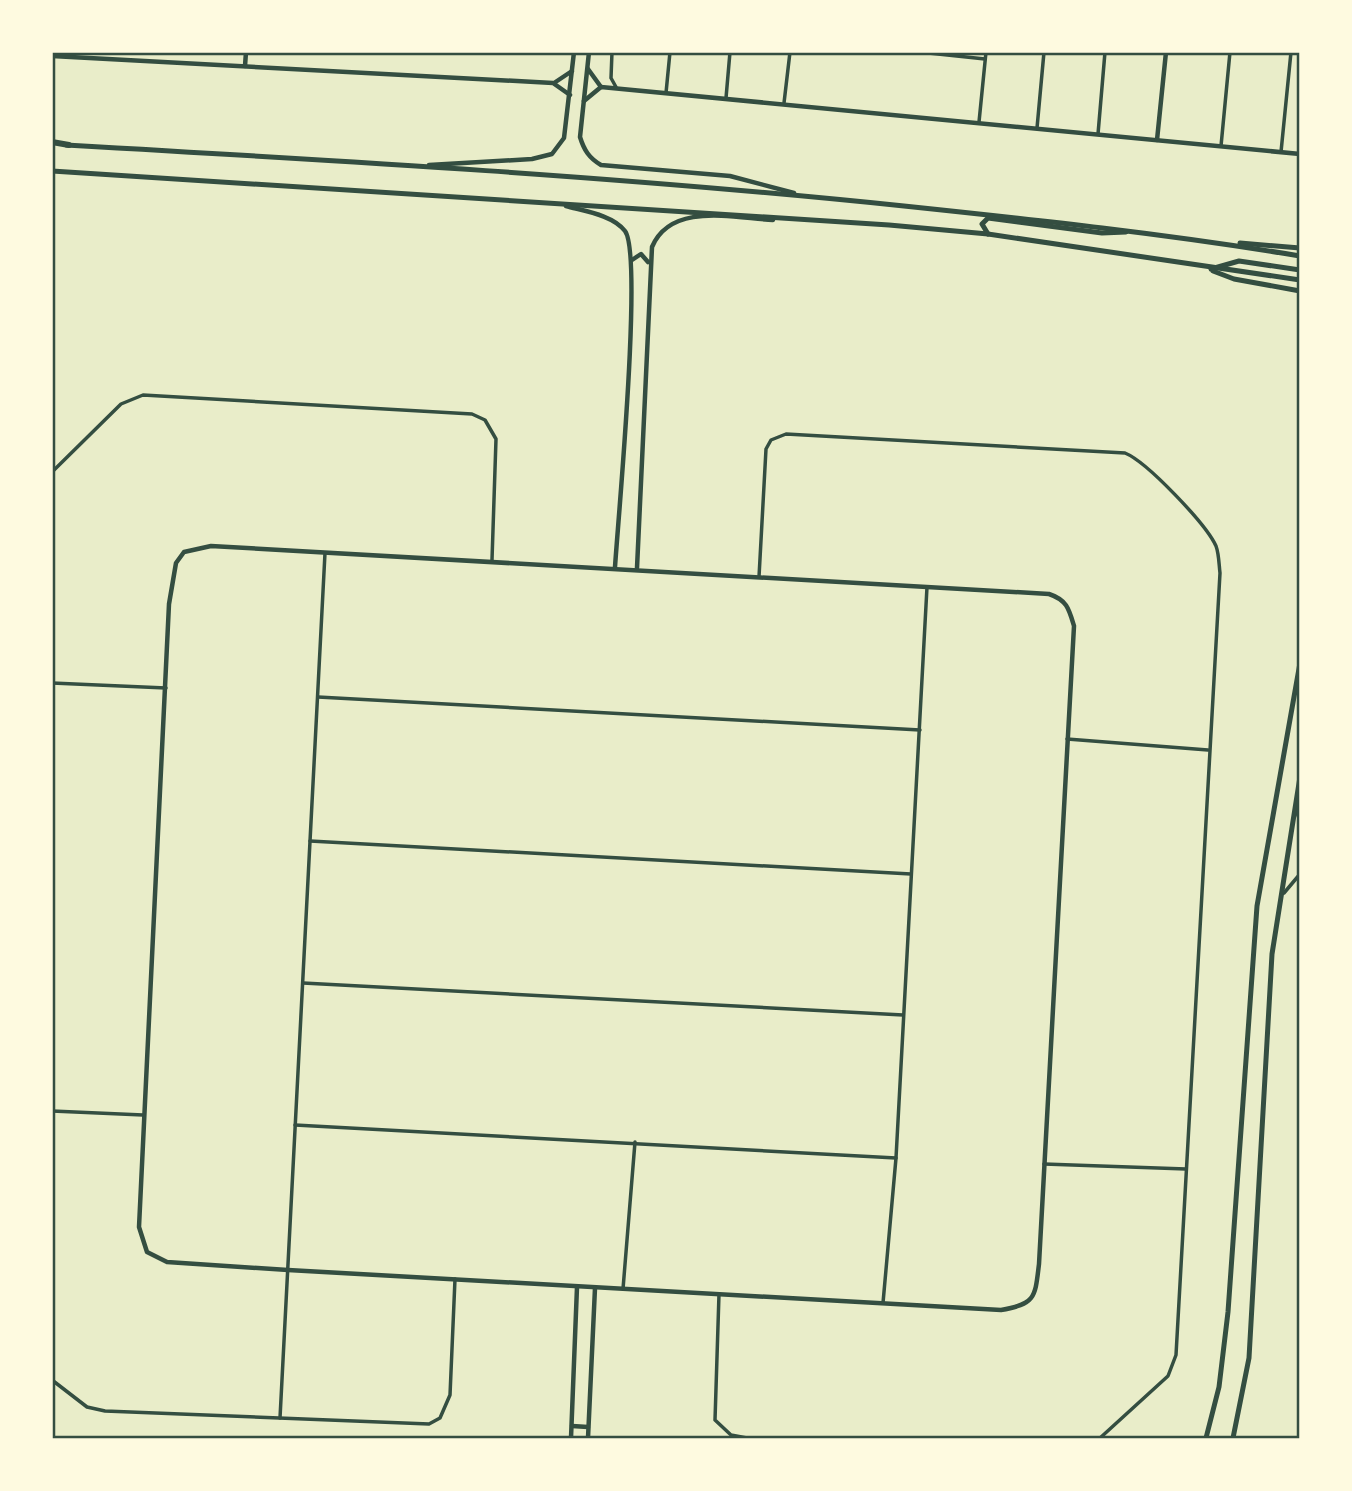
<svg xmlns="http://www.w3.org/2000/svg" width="1352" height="1491" font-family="'PT Sans',sans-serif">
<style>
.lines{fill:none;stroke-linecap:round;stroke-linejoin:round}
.minor{stroke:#344e41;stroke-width:3.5}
.tertiary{stroke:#344e41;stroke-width:4.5}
.secondary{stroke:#344e41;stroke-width:5}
.primary{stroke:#344e41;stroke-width:5}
.motorway{stroke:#344e41;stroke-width:6}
.neatline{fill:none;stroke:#344e41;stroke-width:2.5}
</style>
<rect width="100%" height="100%" fill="#e9edc9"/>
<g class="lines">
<g class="minor">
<polyline points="612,52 611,78 616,87"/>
<polyline points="919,52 985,59"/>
<polyline points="666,93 670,52"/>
<polyline points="726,98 730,52"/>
<polyline points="784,103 790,52"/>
<polyline points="979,122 986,52"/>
<polyline points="1037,128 1044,52"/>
<polyline points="1098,134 1105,52"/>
<polyline points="1221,146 1230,52"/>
<polyline points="1281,152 1291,52"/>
<polyline points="52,472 121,404 143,395 472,414 485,420 496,439 492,560"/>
<path d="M759,577l7,-128 5,-9 15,-6 339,19c22,9 81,71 91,93 3,8 3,19 4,27l-44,782 -8,21 -68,62"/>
<polyline points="52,683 166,688"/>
<polyline points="318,697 920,730"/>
<polyline points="1067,739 1208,750"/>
<polyline points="1296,810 1300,821"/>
<polyline points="310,841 911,874"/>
<polyline points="1284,893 1300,874"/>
<polyline points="303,983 903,1015"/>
<polyline points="52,1111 143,1115"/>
<polyline points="295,1125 896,1158"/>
<polyline points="1044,1164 1186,1169"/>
<polyline points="623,1289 635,1142"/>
<polyline points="719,1294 715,1420 731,1435 747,1438"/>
<polyline points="883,1303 896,1158 927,587"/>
<polyline points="52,1380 87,1407 105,1411 429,1424 440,1418 450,1395 455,1279"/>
<polyline points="280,1418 325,553"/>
</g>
<g class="tertiary">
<path d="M589,52l-9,85c4,13 9,21 21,28l129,11 64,17"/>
<polyline points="52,56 553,83 570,95"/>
<polyline points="245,66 246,52"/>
<polyline points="588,69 601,87"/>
<polyline points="554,83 572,71"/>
<polyline points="584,101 601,87 1300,154"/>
<polyline points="1157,140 1166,52"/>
<polyline points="429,165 532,159 552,154 564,138 574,52"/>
<path d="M566,206c18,5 47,9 59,25 18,24 -7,289 -10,336"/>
<polyline points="632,260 641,254 648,262"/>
<path d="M211,546l838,48c18,6 20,15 25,32l-35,638c-4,33 -3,40 -38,46l-713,-40 -121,-8 -20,-10 -8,-25 30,-623 7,-41 8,-11z"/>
<path d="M637,568l15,-321c19,-45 81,-29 121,-27"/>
<polyline points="572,1426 588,1427"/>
<polyline points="571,1438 577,1287"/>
<polyline points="588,1438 595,1288"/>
</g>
<g class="secondary">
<polyline points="1206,1438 1219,1387 1228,1312 1257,906 1300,663"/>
<polyline points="1233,1438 1249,1358 1272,954 1300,777"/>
</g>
<g class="primary">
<path d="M66,145c280,16 560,32 838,61 133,14 264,28 396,50"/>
<polyline points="52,171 889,225 988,234 1300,280"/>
<polyline points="988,234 982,224 988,218 1102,233 1126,232"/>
<polyline points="1240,243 1300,248"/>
<polyline points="1211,269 1239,261 1300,270"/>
<polyline points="1213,271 1234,279 1300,291"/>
</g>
<polyline class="motorway" points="52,142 69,145"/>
</g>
<rect width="1352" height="1491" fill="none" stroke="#fefae0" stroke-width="108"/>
<rect x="54" y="54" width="1244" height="1383" class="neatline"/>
</svg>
